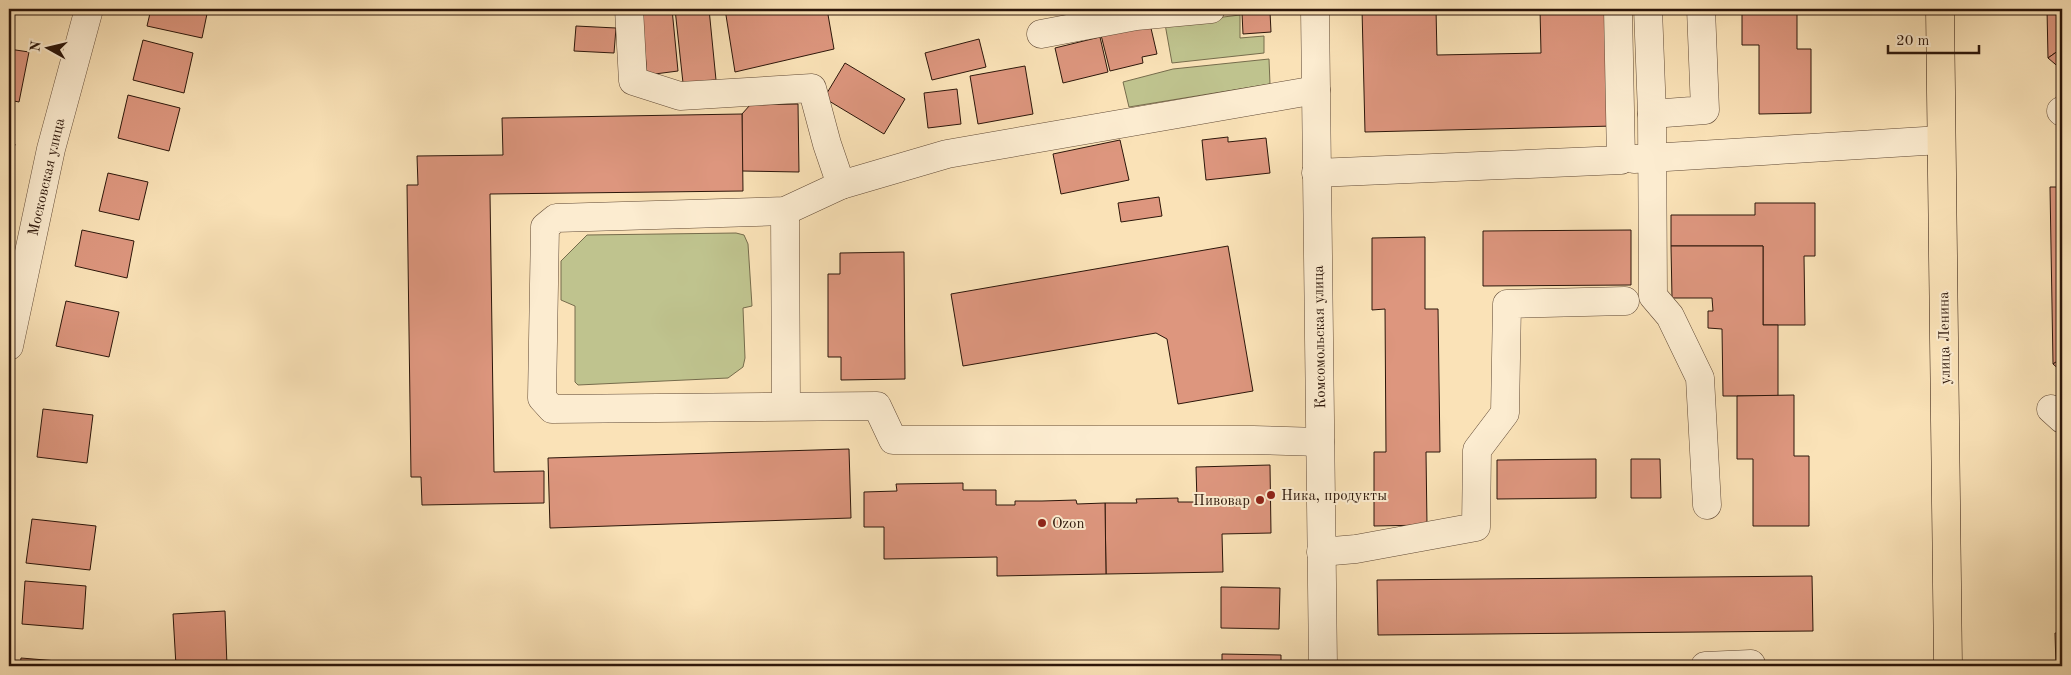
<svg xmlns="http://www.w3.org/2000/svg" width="2071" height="675" font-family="'Old Standard TT',serif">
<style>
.green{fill:#bfc38e;stroke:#766c4c}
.building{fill:#dd967e;stroke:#2c160a}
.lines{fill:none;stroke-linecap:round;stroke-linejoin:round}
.minor-casing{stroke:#604935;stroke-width:29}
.major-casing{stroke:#2c160a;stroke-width:29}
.minor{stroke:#fcecd0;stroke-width:28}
.major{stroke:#fae2b7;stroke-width:28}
.poi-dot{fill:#8f2418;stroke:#fcecd0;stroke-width:2}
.labels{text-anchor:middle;stroke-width:4;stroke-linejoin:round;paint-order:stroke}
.street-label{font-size:15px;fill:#2c160a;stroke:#fcecd0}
.poi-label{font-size:15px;fill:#2c160a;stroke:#fcecd0;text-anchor:start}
</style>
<rect width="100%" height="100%" fill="#fae2b7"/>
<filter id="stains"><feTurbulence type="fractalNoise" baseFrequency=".004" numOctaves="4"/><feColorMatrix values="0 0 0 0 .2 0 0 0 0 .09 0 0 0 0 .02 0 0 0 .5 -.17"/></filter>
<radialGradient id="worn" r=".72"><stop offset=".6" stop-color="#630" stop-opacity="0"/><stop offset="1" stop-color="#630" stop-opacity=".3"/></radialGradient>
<g class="green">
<polygon points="1240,15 1240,38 1264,36 1264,53 1172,63 1165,24"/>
<polygon points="1269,59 1270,84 1129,107 1123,82 1173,69"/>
<polygon points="736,233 744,235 748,244 752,306 743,308 745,358 743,367 728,378 578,385 575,382 575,306 561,300 561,261 587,235"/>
</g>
<g class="building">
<polygon points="151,9 208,9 202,38 147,26"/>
<polygon points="573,9 605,9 605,13 573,12"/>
<polygon points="641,9 672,9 678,71 647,75"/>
<polygon points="675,9 709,9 716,80 683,83"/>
<polygon points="725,9 827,9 834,49 735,72"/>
<polygon points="1362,9 1436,9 1437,55 1541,53 1540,9 1611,9 1614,126 1365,132"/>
<polygon points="1742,9 1797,9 1797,49 1811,49 1811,113 1759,114 1759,45 1742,45"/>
<polygon points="2047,9 2062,9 2062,48 2048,58"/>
<polygon points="1270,12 1271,32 1243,34 1242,13"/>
<polygon points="1150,24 1157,54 1142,57 1143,63 1110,71 1101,35"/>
<polygon points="576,26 616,28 614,53 574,51"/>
<polygon points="1100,37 1108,72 1063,83 1055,48"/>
<polygon points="979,39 986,67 932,80 925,53"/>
<polygon points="143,40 193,53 184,93 133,80"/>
<polygon points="2062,48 2062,70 2048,58"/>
<polygon points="9,49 29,52 19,102 9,100"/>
<polygon points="845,63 905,99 884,134 824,98"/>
<polygon points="1025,66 1033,114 978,124 970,76"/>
<polygon points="957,89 961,124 928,128 924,93"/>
<polygon points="128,95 180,108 169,151 118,138"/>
<polygon points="798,104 799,172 742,171 742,114 750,105"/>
<polygon points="742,114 743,191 490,194 494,472 544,471 544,503 422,505 421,477 411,477 407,185 418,185 417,156 503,155 502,118"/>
<polygon points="1228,137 1228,142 1266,138 1270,173 1206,180 1202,140"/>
<polygon points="1120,140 1129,180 1061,194 1053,154"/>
<polygon points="9,143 15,144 9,173"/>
<polygon points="108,173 148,182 139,220 99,211"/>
<polygon points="2050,187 2062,187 2062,358 2053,364"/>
<polygon points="1159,197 1162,216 1121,222 1118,203"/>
<polygon points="1755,203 1815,203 1815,256 1804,256 1805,325 1763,325 1763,246 1671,246 1671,215 1755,215"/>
<polygon points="82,230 134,241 127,278 75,266"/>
<polygon points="1631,230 1631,285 1483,286 1483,231"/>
<polygon points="1425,237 1425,309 1438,309 1440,452 1426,452 1427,525 1374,526 1374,452 1386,452 1385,309 1372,310 1372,238"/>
<polygon points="1228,246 1253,391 1178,404 1167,339 1156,333 963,366 951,294"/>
<polygon points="1671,246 1763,246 1763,325 1778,325 1778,396 1723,396 1722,329 1708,328 1708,311 1713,311 1712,298 1672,298"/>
<polygon points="904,252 905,379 841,380 841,357 828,357 828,274 840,274 840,253"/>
<polygon points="66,301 119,312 109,357 56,346"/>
<polygon points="2062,358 2062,372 2053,364"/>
<polygon points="1794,395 1794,456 1809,456 1809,526 1753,526 1753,459 1737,459 1737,396"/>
<polygon points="43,409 93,415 87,463 37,457"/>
<polygon points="849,449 851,518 550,528 548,458"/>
<polygon points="1596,459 1596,498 1497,499 1497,460"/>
<polygon points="1631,459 1660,459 1661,498 1631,498"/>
<polygon points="1270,465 1271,533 1222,534 1223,572 1106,574 1105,503 1137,503 1136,499 1178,498 1178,502 1197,502 1196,467"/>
<polygon points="963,483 963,490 996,490 996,505 1015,505 1015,501 1042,501 1076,500 1077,504 1105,503 1106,574 997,576 997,557 884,559 884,527 864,527 864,492 897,491 896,484"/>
<polygon points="32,519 96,526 90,570 26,563"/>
<polygon points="1812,576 1813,631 1378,635 1377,580"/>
<polygon points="25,581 86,586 83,629 22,624"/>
<polygon points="1221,587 1280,588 1279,629 1221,628"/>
<polygon points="225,611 227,666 176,666 173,614"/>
<polygon points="2055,633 2062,633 2062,666 2056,666"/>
<polygon points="1222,654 1281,655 1281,666 1222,666"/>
<polygon points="21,658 82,663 82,666 20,666"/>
</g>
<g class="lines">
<defs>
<g id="minor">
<polyline points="629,9 633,81 680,96 812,88 827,144 841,185"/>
<polyline points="1315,9 1323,666"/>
<polyline points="1648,9 1652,114 1653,296 1670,316 1700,378 1707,505"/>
<polyline points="1041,34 1136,16 1211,9"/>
<polyline points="1316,90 947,154 841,185 785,211 556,218 545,227 542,398 552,409 877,406 893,440 1253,440 1320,442"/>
<polyline points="2061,111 2062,112"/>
<polyline points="1652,114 1705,110 1701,9"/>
<polyline points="1634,159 1941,140"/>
<polyline points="1316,173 1621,160 1618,9"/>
<polyline points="785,211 786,406"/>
<polyline points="9,346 51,149 89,9"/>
<polyline points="2051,409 2062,419"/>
<polyline points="1321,552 1356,549 1476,527 1477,450 1505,413 1507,304 1625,301"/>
<polyline points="1705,666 1751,664"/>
</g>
<polyline id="major" points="1940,9 1948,666"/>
</defs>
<use href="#minor" class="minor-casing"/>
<use href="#major" class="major-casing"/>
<use href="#minor" class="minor"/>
<use href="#major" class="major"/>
</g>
<g class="poi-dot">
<circle cx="1271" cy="495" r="5"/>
<circle cx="1260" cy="500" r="5"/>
<circle cx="1042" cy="523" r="5"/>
</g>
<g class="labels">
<g class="street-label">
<text transform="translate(46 177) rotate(-77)" y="5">Московская улица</text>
<text transform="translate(1319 337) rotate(-91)" y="5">Комсомольская улица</text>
<text transform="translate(1944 338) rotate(-91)" y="5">улица Ленина</text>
</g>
<g class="poi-label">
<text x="1281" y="500">Ника, продукты</text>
<text x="1250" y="505" text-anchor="end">Пивовар</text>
<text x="1052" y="528">Ozon</text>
</g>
</g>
<rect width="2071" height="675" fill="none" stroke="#fae2b7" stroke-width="30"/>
<rect x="10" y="10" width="2051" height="655" fill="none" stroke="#2c160a" stroke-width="2.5"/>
<rect x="15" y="15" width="2041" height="645" fill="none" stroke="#2c160a"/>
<g transform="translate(48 48) rotate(278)" stroke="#fcecd0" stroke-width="4" paint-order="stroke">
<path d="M0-4L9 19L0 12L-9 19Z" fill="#2c160a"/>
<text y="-8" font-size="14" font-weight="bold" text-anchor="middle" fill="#2c160a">N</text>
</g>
<path d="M1888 45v8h91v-8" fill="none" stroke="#2c160a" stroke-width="2.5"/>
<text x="1896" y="45" font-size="15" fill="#2c160a" stroke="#fcecd0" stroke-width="4" paint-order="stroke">20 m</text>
<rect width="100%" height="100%" filter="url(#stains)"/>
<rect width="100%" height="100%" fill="url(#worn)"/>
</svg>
